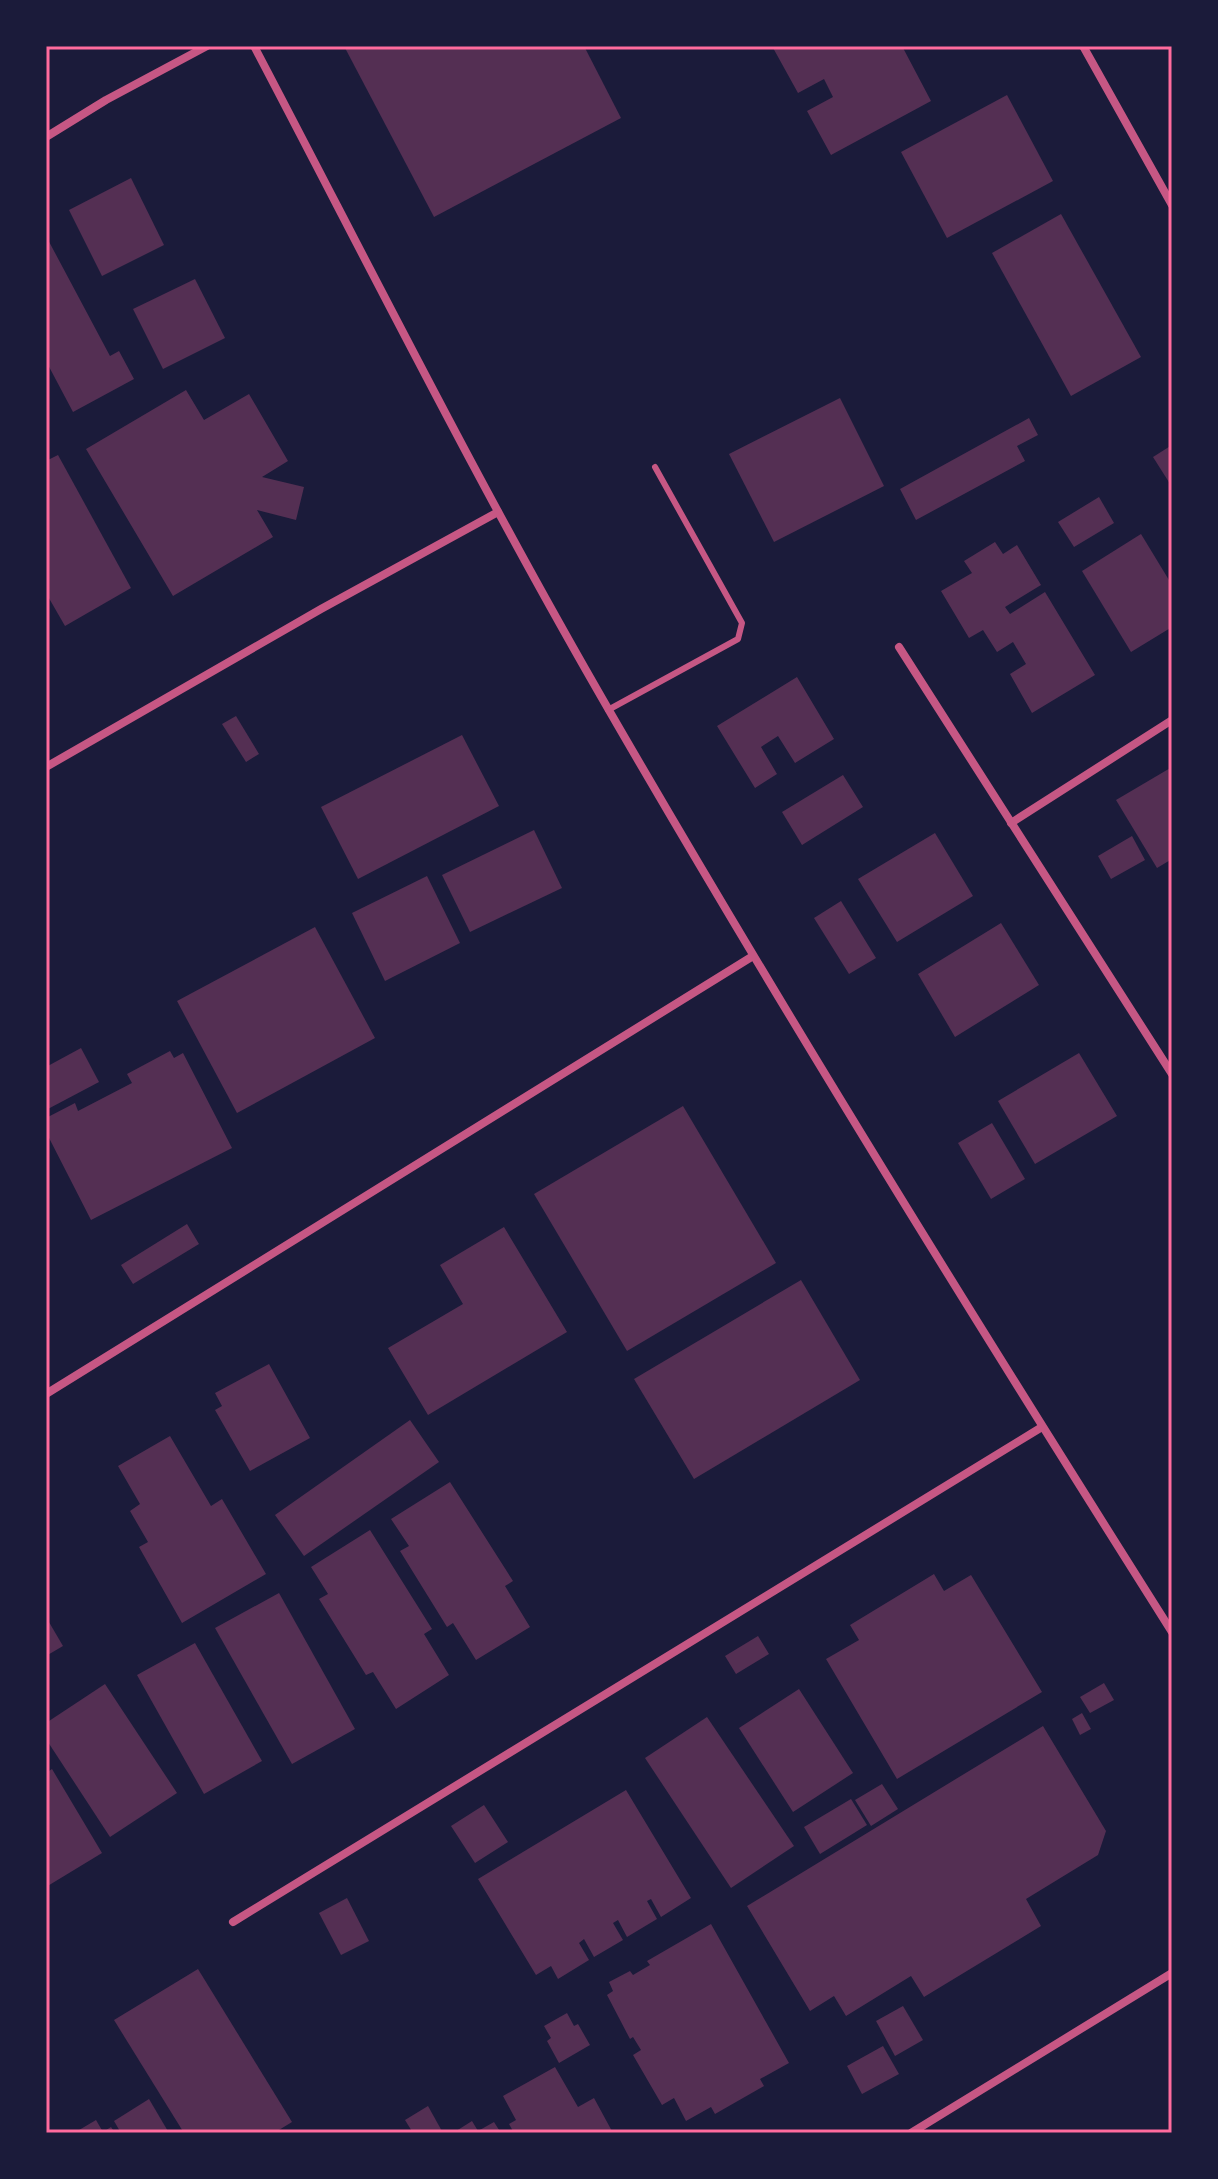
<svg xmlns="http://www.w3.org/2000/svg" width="1218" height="2179" font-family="'Times New Roman',serif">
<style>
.building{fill:#542f53}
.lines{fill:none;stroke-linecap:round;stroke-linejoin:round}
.service{stroke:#c65784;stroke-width:6}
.minor{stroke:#c65784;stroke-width:8}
.neatline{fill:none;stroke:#ff6b9d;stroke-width:3}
</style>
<rect width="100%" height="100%" fill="#1b1b3a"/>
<g class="building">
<polygon points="344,46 584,46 621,118 434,217"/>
<polygon points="772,46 902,46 931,101 831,155 807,111 833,97 824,79 798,93"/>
<polygon points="1007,95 1053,181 947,238 901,152"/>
<polygon points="131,178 164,245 102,276 69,210"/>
<polygon points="1061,214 1141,357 1071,396 992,253"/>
<polygon points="46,236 110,356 119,351 134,379 73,412 46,361"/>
<polygon points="195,279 225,338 163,369 133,309"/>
<polygon points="186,390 204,420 249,394 288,461 262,477 304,487 296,520 257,510 273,537 173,596 86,449"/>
<polygon points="840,398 884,486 774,542 729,454"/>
<polygon points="1029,418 1038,435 1017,446 1025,461 916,520 900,489"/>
<polygon points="1172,445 1172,487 1153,457"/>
<polygon points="58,455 131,588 65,626 46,593 46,461"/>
<polygon points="1099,497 1114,523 1074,547 1058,522"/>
<polygon points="1141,534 1172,585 1172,627 1131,652 1082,571"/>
<polygon points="995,542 1003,554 1017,545 1041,585 1005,607 1010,614 1045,592 1095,675 1032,713 1010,674 1026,664 1013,642 997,652 983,630 969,638 941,591 972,573 964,561"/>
<polygon points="797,677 834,739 795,763 778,736 761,747 777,774 755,788 717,726"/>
<polygon points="236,716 259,754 246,762 222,724"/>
<polygon points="462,735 499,806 358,879 321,807"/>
<polygon points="1172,767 1172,859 1157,868 1116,800"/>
<polygon points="843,775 863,807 802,845 782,812"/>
<polygon points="534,830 562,888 470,932 442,875"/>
<polygon points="935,833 973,896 897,942 858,879"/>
<polygon points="1132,836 1145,860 1111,879 1098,856"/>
<polygon points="427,876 460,943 385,981 352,913"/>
<polygon points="841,901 876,958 849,974 814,918"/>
<polygon points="1001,923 1039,985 955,1037 918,974"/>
<polygon points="315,927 375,1038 237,1113 177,1001"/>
<polygon points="81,1048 99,1082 46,1110 46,1067"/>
<polygon points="170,1051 174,1058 183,1053 232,1148 91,1220 46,1132 46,1118 75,1103 78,1111 132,1083 127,1074"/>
<polygon points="1079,1053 1117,1116 1035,1164 998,1101"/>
<polygon points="683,1106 776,1263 627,1351 534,1194"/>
<polygon points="992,1123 1025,1179 991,1199 958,1143"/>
<polygon points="187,1224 199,1244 133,1284 121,1265"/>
<polygon points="504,1227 567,1332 428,1415 388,1348 463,1304 440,1265"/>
<polygon points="801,1280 860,1380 694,1479 634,1379"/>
<polygon points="269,1364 310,1438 250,1471 215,1410 222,1406 215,1393"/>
<polygon points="410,1420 439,1462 304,1556 275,1515"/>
<polygon points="170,1436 211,1506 222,1499 266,1574 182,1623 139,1547 148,1542 130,1511 140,1504 118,1466"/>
<polygon points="450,1482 513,1581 505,1586 530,1627 476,1660 453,1623 447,1627 400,1551 409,1546 391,1519"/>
<polygon points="370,1530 432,1629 424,1634 449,1675 396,1709 373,1672 366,1675 319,1599 328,1594 311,1567"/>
<polygon points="934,1574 944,1591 971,1575 1042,1692 897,1779 826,1659 859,1640 850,1625"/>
<polygon points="279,1593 355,1729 292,1764 215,1628"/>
<polygon points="46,1617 63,1646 46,1656"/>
<polygon points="758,1636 769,1654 736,1674 725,1656"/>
<polygon points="195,1643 262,1761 204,1794 137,1675"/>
<polygon points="1104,1683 1114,1700 1090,1713 1080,1697"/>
<polygon points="105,1684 177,1793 110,1837 46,1739 46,1723"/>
<polygon points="799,1689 853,1773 793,1812 739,1728"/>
<polygon points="1082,1713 1091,1729 1080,1735 1072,1719"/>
<polygon points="707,1717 794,1846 731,1888 645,1758"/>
<polygon points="1043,1726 1106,1831 1098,1855 1026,1899 1041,1926 924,1997 911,1976 846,2016 834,1996 810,2011 747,1906"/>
<polygon points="52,1769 102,1853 46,1887 46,1773"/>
<polygon points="882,1784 898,1809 871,1826 855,1800"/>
<polygon points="626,1790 691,1898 661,1917 651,1899 647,1901 657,1919 627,1937 618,1920 613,1923 623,1940 594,1957 584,1939 579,1943 589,1960 558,1979 551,1966 536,1975 478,1879"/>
<polygon points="851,1799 867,1825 820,1854 804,1827"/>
<polygon points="484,1805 508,1842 475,1863 451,1826"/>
<polygon points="347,1898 369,1941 341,1955 319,1913"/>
<polygon points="711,1924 789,2063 760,2079 764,2086 715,2114 711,2107 686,2121 674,2098 662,2105 633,2055 641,2050 633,2037 630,2039 607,1995 613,1991 609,1982 630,1971 633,1975 650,1965 647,1961"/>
<polygon points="198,1969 292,2122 274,2133 184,2133 114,2020"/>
<polygon points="903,2006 923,2040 895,2056 876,2021"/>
<polygon points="567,2013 574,2026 578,2024 590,2045 559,2063 547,2041 551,2038 544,2026"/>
<polygon points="883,2046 899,2074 862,2094 847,2066"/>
<polygon points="555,2067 578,2107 594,2098 613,2133 514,2133 509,2124 516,2120 503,2096"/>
<polygon points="149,2099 169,2133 121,2133 114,2121"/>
<polygon points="428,2106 443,2133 413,2133 405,2120"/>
<polygon points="96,2120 103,2132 111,2127 115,2133 74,2133"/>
<polygon points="472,2121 478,2131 494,2122 501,2133 453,2133"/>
</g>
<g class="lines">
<polyline class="service" points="608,710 738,639 742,623 655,467"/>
<g class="minor">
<path d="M254,46c117,223 230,449 356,666 180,311 370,616 562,920"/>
<polyline points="1083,46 1172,205"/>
<polyline points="46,137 106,100 207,46"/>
<polyline points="899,647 1172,1074"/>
<polyline points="46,767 321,609 498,512"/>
<polyline points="1011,823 1172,720"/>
<polyline points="46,1394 753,956"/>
<polyline points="233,1922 1042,1427"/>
<polyline points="911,2133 1172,1973"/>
</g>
</g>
<rect width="1218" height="2179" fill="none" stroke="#1b1b3a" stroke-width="96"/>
<rect x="48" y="48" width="1122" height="2083" class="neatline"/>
</svg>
